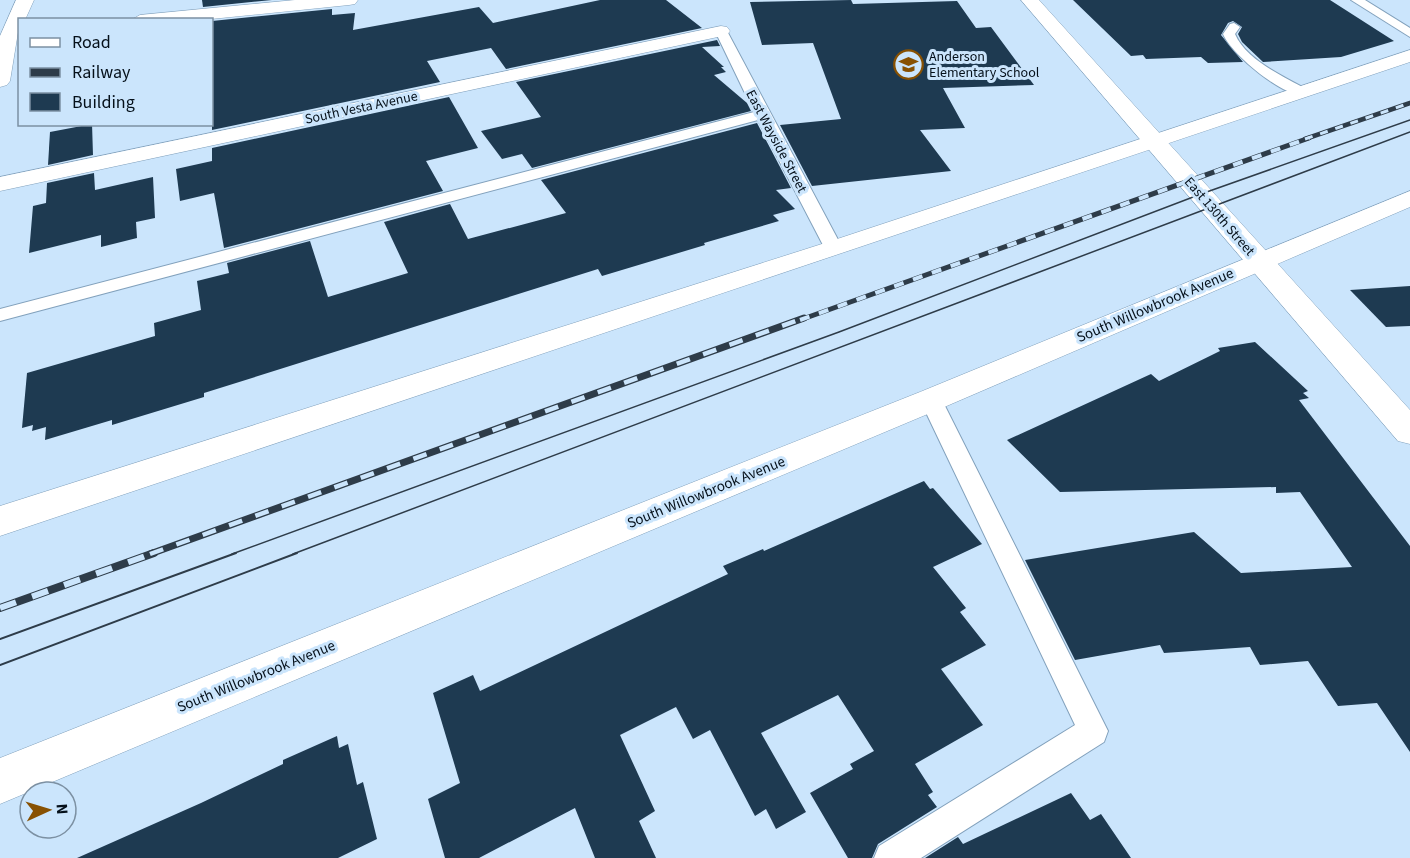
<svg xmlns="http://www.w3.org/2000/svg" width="1410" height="858" font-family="'Source Sans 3',sans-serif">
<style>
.building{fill:#1e3a51}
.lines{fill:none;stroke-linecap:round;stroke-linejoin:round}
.service-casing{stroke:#82a1bc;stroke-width:2}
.minor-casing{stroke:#82a1bc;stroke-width:1}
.tertiary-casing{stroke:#82a1bc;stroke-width:1}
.service{fill:#fff;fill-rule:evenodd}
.minor{fill:#fff;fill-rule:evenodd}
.tertiary{fill:#fff;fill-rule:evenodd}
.tram-far1{stroke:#2e3c49;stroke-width:1.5}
.tram{stroke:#2e3c49;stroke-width:2}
.rail-far3-casing{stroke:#2e3c49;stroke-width:4.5}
.rail-far2-casing{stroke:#2e3c49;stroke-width:5}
.rail-far1-casing{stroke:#2e3c49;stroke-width:7}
.rail-casing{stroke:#2e3c49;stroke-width:8}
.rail-far3{stroke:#cbe5fc;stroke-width:3;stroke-dasharray:8;stroke-linecap:butt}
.rail-far2{stroke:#cbe5fc;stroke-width:4;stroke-dasharray:10;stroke-linecap:butt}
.rail-far1{stroke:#cbe5fc;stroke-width:4.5;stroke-dasharray:14;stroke-linecap:butt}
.rail{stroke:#cbe5fc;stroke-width:6;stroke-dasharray:17;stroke-linecap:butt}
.labels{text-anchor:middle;stroke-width:6;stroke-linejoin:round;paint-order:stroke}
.far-poi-label{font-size:14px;fill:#05101a;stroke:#cbe5fc;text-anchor:start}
.far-street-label{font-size:14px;fill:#05101a;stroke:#cbe5fc}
.street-label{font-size:15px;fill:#05101a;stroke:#cbe5fc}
</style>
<rect width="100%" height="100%" fill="#cbe5fc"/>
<g class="building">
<polygon points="202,0 272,0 203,7"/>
<polygon points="600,0 666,0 702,28 506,69 491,48 427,61 440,82 212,130 212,21 332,9 332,15 355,13 353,30 479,7 493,23"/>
<polygon points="851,0 853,4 957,1 976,28 991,27 1034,85 943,88 965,128 920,130 951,171 812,186 780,125 841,119 813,43 762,45 750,2"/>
<polygon points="1073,0 1330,0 1394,41 1341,57 1263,62 1242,42 1238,34 1242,27 1233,21 1228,23 1221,35 1243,62 1208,63 1201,57 1146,59 1143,55 1131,56"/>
<polygon points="717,40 720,46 702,47 724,67 721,67 726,72 714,75 747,103 751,111 532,168 522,154 502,159 481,131 541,117 516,82"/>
<polygon points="449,97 478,148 426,161 443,191 224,248 214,193 180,201 176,169 212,161 212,148"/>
<polygon points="757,123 791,188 776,190 795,209 773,215 779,221 704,243 705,245 602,276 598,269 204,393 204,397 112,425 112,420 45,440 46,427 32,431 33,425 22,428 27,373 155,336 154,323 201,310 197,281 229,273 227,263 310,241 328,297 408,273 384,222 450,204 468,239 566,213 541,180"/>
<polygon points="92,124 93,155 48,165 50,132"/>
<polygon points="94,173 95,190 153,177 155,218 136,222 137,238 101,247 101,235 29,253 33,206 46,203 47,183"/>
<polygon points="1410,286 1410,326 1386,327 1350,290"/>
<polygon points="1255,342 1308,391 1303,393 1309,398 1299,400 1410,546 1410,752 1377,703 1338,706 1308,661 1260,665 1250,647 1164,653 1160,645 1075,660 1025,560 1194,532 1241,573 1352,567 1300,492 1276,493 1276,487 1060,492 1007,440 1151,374 1159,381 1220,351 1218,348"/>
<polygon points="924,481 930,489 933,488 982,544 933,567 966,608 960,612 986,645 941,669 983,725 915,764 933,792 928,795 937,807 878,844 872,858 848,858 810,793 853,769 850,764 874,751 838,695 761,733 806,812 776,829 766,809 755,816 710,730 693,739 676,707 620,735 655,811 639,821 656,858 595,858 575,808 479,858 445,858 428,799 460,783 433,693 473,675 480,691 728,574 723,566 763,549 764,551"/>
<polygon points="337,736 339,748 348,744 357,785 363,782 377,839 338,858 77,858 201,803 283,764 283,760"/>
<polygon points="1071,793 1090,820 1101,814 1131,858 925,858 958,837 963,844"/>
</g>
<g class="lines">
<defs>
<g id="service">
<polygon points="1351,0 1365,0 1410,28 1410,37"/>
<path d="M1234,23l6,4 -5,7c11,26 48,42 71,55l2,3 -2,3c-20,5 -76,-42 -83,-61l7,-10z"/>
<polygon points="721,27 727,31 843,249 840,253 828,253 825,249 758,120 0,321 0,309 754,112 715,31"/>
<polygon points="931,392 939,394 942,400 1108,731 1104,742 921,858 874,858 879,846 1075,725 920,400 923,394"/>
</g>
<g id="minor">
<polygon points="16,0 34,0 25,20 20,20 10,81 7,85 0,87 0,36"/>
<polygon points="295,0 358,0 355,4 349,5 201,20 131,20 140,15"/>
<polygon points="721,26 727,27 730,31 727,35 0,191 0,177"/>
<polygon points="1410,50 1410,62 0,536 0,506 825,243"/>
<polygon points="1410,191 1410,207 942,408 0,804 0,758 920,392"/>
</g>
<polygon id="tertiary" points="1021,0 1039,0 1410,410 1410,444 1398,441"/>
</defs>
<use href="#service" class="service-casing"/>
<use href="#minor" class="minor-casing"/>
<use href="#tertiary" class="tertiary-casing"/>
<use href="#service" class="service"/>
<use href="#minor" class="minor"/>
<use href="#tertiary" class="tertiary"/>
<g class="tram-far1">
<polyline points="232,554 839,332 1201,194 1410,120"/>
<polyline points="293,554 1410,132"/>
</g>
<g class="tram">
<polyline points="0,639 236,553"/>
<polyline points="0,665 297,553"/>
</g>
<defs>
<polyline id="rail-far3" points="1305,139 1410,103"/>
<polyline id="rail-far2" points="800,320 1309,138"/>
<polyline id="rail-far1" points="150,554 804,318"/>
<polyline id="rail" points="0,608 154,553"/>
</defs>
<use href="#rail-far3" class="rail-far3-casing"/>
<use href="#rail-far2" class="rail-far2-casing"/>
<use href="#rail-far1" class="rail-far1-casing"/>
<use href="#rail" class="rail-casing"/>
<use href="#rail-far3" class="rail-far3"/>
<use href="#rail-far2" class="rail-far2"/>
<use href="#rail-far1" class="rail-far1"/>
<use href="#rail" class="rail"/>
</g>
<defs>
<symbol id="school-ring" viewBox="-11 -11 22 22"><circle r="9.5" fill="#cbe5fc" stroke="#885102" stroke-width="1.5"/><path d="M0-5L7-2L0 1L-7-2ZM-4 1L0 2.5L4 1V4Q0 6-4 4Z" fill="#885102"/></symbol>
</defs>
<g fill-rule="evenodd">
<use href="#school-ring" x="892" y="48" width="33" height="33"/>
</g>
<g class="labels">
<g class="far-poi-label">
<text x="929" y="61">Anderson<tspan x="929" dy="16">Elementary School</tspan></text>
</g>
<g class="far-street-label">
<text transform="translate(361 107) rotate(-12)" y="5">South Vesta Avenue</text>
<text transform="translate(777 141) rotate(62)" y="5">East Wayside Street</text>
<text transform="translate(1220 216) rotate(49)" y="5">East 130th Street</text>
</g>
<g class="street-label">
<text transform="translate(1155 305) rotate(-23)" y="5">South Willowbrook Avenue</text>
<text transform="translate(706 492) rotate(-22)" y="5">South Willowbrook Avenue</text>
<text transform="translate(256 676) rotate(-22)" y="5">South Willowbrook Avenue</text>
</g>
</g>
<rect x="18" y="18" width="195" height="108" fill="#cbe5fc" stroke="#7c90a2" stroke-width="1.5"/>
<rect x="30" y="38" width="30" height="9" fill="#ffffff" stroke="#7c90a2" stroke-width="1.5"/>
<text x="72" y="48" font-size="18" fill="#05101a">Road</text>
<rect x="30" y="68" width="30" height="9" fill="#2e3c49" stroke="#7c90a2" stroke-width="1.5"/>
<text x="72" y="78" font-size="18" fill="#05101a">Railway</text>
<rect x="30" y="93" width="30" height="18" fill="#1e3a51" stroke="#7c90a2" stroke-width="1.5"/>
<text x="72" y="108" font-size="18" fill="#05101a">Building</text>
<g transform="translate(48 810) rotate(86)"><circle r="28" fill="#cbe5fc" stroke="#7c90a2" stroke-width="1.5"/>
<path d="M0-4.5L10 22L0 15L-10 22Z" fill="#885102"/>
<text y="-9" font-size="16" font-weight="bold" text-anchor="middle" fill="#05101a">N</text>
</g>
</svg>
